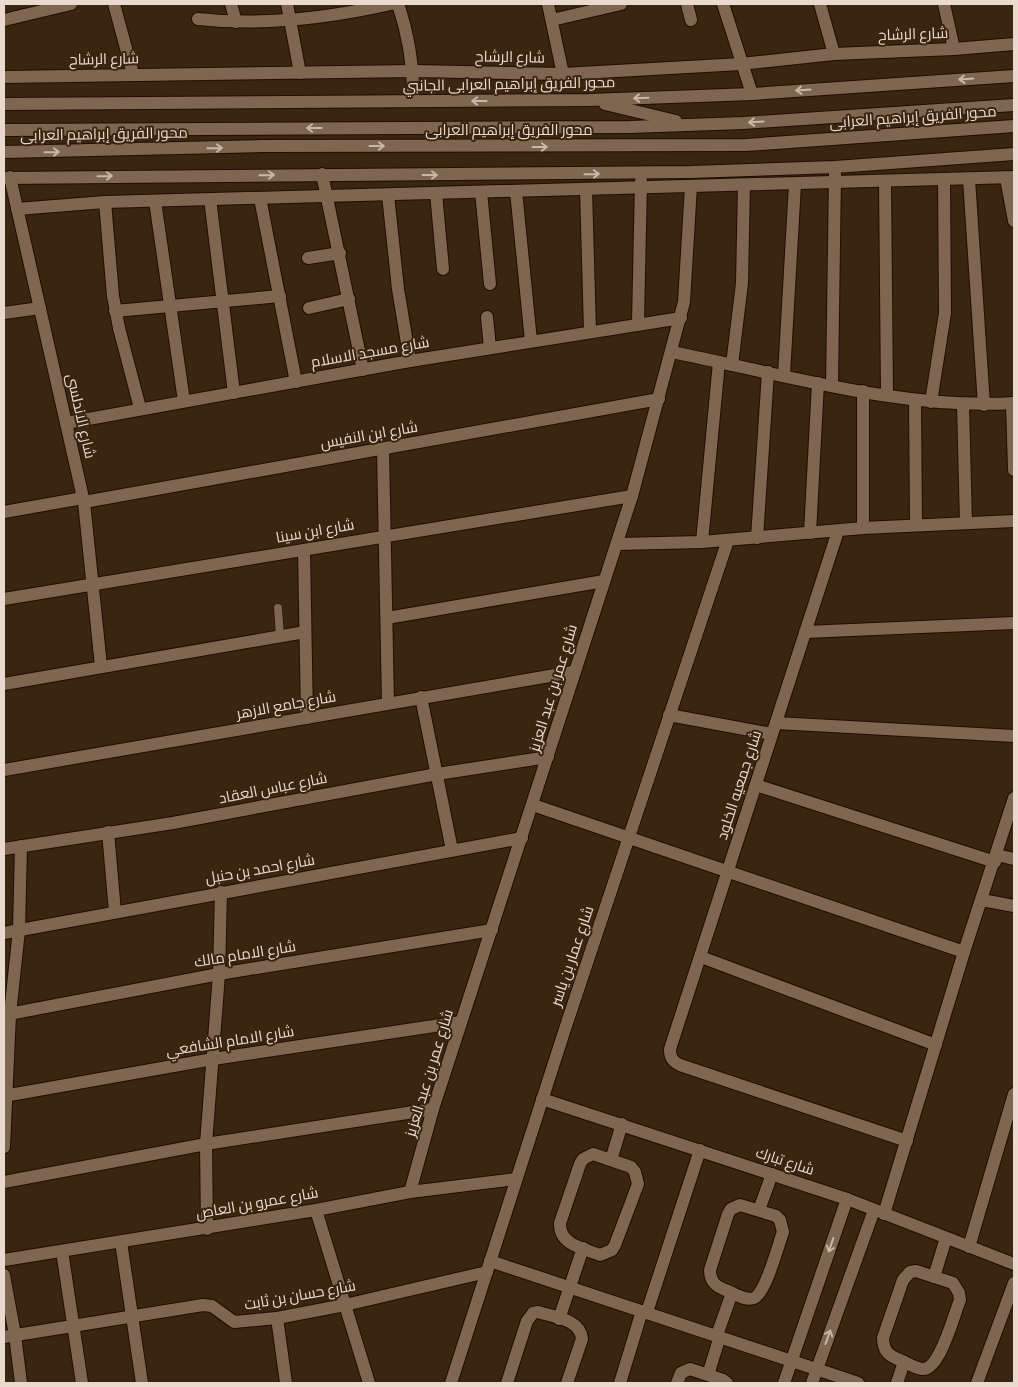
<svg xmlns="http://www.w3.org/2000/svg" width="1018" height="1387" font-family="Manrope,Cairo,sans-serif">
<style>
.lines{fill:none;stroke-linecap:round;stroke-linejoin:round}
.lane-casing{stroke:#200e00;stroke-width:9}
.street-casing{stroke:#200e00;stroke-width:14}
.secondary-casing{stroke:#200e00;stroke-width:14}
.lane{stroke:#7e6650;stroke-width:8}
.street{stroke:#7e6650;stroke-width:12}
.secondary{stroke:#7e6650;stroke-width:12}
.oneway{stroke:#c8b7a8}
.labels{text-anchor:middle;stroke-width:4;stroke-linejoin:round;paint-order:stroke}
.street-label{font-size:15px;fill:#e8dace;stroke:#3a2511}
</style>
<rect width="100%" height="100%" fill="#3a2511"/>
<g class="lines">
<defs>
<polyline id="lane" points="278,608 280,636"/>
<g id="street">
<polyline points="114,4 133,74"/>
<polyline points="231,4 236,22"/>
<polyline points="287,4 300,73"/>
<path d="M398,4c11,33 16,62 15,97"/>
<polyline points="548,4 563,74"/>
<polyline points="687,4 691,20"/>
<polyline points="723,4 752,94"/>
<polyline points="820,4 834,54"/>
<polyline points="944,4 954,49"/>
<path d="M198,19c64,7 131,-1 193,-15"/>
<polyline points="4,20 71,4"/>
<polyline points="552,20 621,4"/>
<polyline points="4,77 414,71 563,74 741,64 834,54 954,49 1014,44"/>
<polyline points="322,174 363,370"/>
<polyline points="10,177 84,502 101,666"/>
<polyline points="1006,178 1014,221"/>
<polyline points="969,179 984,405"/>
<polyline points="885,181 887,394"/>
<polyline points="586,189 590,331"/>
<polyline points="516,191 531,341"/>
<polyline points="481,192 490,284"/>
<polyline points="436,193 443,269"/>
<polyline points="388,195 398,289 410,361"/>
<polyline points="260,198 296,382"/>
<polyline points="210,199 234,393"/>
<polyline points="155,201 184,401"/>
<polyline points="105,202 113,296 119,328 140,408"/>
<polyline points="17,209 105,202 1014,177"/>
<polyline points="308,258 340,253"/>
<polyline points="309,308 349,299"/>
<polyline points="115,311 280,296"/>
<polyline points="4,313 40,308"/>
<polyline points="487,317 490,348"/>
<polyline points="638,323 641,181"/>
<path d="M672,352c109,22 232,58 342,51"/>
<polyline points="732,365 742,283 744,185"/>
<polyline points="784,375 795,184"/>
<polyline points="832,385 835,174"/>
<polyline points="915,400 916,525"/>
<polyline points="931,402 945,313 944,180"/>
<polyline points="1012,403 1014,470"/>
<polyline points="963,405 966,523"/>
<polyline points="66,423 410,361 681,318"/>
<polyline points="383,450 388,703"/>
<polyline points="84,502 659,399"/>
<polyline points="4,512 83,498"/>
<polyline points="863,528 863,391"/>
<path d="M838,531l-168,518c0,8 2,12 10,16l227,76"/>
<polyline points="810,533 818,383"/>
<polyline points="757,538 768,372"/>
<polyline points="702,542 719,362"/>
<polyline points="618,544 702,542 863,528 1014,521"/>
<polyline points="304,550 307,718"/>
<polyline points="4,599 632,496"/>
<polyline points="387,618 604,581"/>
<polyline points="805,632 1014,623"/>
<polyline points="4,684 305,632"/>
<polyline points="421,697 452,850"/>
<polyline points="669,715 772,734"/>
<polyline points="776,723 1014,736"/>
<polyline points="4,770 573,672"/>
<polyline points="756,785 995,862"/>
<polyline points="533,805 964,952"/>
<polyline points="108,832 115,912"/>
<polyline points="4,849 173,823 437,774 548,757"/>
<polyline points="997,855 1014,859"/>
<polyline points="982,900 1014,906"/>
<polyline points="4,933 522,838"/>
<polyline points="701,957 936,1045"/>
<polyline points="4,1015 219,974 492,930"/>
<polyline points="4,1096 213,1059 461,1022"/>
<polyline points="542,1099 847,1199 1014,1264"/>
<polyline points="4,1147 10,1014 19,930 21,846"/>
<path d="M593,1154l38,13 4,5 3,12 -23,61 -3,5 -12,5c-17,-7 -41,-10 -40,-32l20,-59 3,-5z"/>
<polyline points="611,1160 622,1124"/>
<polyline points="4,1182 206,1144 433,1109"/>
<polyline points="410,1192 433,1109 632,496 684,302 691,186"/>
<path d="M740,1205l36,11 4,4 3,12c-5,13 -17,61 -29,66 -8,3 -19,-4 -26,-7 -11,-4 -18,-8 -18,-21l18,-56 3,-5z"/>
<polyline points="316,1210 369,1383"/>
<polyline points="759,1210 772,1174"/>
<polyline points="884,1214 964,952 1014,798"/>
<polyline points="207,1229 206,1144 219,974 221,892"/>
<polyline points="121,1242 142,1383"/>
<polyline points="969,1247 1014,1094"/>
<polyline points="62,1251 82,1383"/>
<polyline points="4,1260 316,1210 410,1192 516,1179"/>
<polyline points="490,1261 858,1383"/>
<path d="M916,1271l37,12 6,10 1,7c-6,14 -20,71 -38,69 -7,-1 -15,-6 -22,-9 -11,-4 -17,-9 -17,-22l20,-58 7,-8z"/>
<polyline points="4,1275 15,1335 21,1383"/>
<polyline points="934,1277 946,1238"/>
<polyline points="647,1312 700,1150"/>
<polyline points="277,1318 286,1383"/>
<polyline points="559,1319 583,1248"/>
<polyline points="717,1335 732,1293"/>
<polyline points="4,1337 203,1305 212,1306 234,1322 277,1318 345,1305 487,1272"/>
<polyline points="708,1375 720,1336"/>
<polyline points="451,1383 564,1032 728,540"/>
<path d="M507,1383l20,-62 6,-8 5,-1c16,5 42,7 44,27l-15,44"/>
<polyline points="620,1383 642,1311"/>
<polyline points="677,1383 681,1373 690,1369 723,1380 727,1383"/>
<polyline points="784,1383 847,1199"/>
<polyline points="812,1383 874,1210"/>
<polyline points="897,1383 904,1362"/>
<polyline points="977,1383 1014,1283"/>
</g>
<g id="secondary">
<polyline points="4,104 589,100 752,94 1014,76"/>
<polyline points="605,104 676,121"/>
<polyline points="4,130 630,127 743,123 1014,105"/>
<polyline points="4,152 263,146 746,145 1014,126"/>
<polyline points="4,178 691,172 835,167 1014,154"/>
</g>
</defs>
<use href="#lane" class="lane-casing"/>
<use href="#street" class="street-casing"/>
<use href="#secondary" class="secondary-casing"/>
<use href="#lane" class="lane"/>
<use href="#street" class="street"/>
<use href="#secondary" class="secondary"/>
</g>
<defs><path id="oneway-shaft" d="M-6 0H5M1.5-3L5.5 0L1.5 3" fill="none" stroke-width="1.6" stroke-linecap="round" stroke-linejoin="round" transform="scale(1.25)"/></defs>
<g class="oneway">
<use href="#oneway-shaft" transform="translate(966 79) rotate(176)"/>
<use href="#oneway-shaft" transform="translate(803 90) rotate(176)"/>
<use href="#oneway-shaft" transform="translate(641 98) rotate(178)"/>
<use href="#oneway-shaft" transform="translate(479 101) rotate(180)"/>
<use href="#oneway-shaft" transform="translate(756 122) rotate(177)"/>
<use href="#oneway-shaft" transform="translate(314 128) rotate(180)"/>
<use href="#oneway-shaft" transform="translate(377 146)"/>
<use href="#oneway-shaft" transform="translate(540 147)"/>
<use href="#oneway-shaft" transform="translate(215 148) rotate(-1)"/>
<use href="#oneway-shaft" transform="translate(52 152) rotate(-1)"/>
<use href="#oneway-shaft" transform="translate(592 174) rotate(-1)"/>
<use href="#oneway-shaft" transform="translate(267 175) rotate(-1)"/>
<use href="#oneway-shaft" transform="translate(430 175)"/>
<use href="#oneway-shaft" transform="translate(105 176) rotate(-1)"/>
<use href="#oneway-shaft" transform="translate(831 1245) rotate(109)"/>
<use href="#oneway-shaft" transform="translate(828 1337) rotate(-70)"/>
</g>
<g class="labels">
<g class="street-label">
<text transform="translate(913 34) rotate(-2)" y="5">شارع الرشاح</text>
<text transform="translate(510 57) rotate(1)" y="5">شارع الرشاح</text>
<text transform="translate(104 59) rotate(-1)" y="5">شارع الرشاح</text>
<text transform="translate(509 84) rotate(-1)" y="5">محور الفريق إبراهيم العرابى الجانبي</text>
<text transform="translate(913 117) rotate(-4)" y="5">محور الفريق إبراهيم العرابى</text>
<text x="509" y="135">محور الفريق إبراهيم العرابى</text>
<text transform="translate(104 134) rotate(-1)" y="5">محور الفريق إبراهيم العرابى</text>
<text transform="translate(370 352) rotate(-10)" y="5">شارع مسجد الاسلام</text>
<text transform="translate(81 416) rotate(77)" y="5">شارع الاندلسى</text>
<text transform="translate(369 435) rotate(-10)" y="5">شارع ابن النفيس</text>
<text transform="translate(315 531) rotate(-10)" y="5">شارع ابن سينا</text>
<text transform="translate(553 688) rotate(-73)" y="5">شارع عمر بن عبد العزيز</text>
<text transform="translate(286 705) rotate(-10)" y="5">شارع جامع الازهر</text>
<text transform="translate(739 785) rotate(-72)" y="5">شارع جمعيه الخلود</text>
<text transform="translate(273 788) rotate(-11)" y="5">شارع عباس العقاد</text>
<text transform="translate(260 869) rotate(-10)" y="5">شارع احمد بن حنبل</text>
<text transform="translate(245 954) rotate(-9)" y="5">شارع الامام مالك</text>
<text transform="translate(572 956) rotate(-71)" y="5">شارع عمار بن ياسر</text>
<text transform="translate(230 1041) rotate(-9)" y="5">شارع الامام الشافعي</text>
<text transform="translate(429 1073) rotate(-73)" y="5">شارع عمر بن عبد العزيز</text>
<text transform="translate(785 1161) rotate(18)" y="5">شارع تبارك</text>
<text transform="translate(257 1203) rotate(-10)" y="5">شارع عمرو بن العاص</text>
<text transform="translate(300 1295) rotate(-10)" y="5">شارع حسان بن ثابت</text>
</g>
</g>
<rect width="1018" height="1387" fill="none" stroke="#e8dace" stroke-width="10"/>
</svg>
